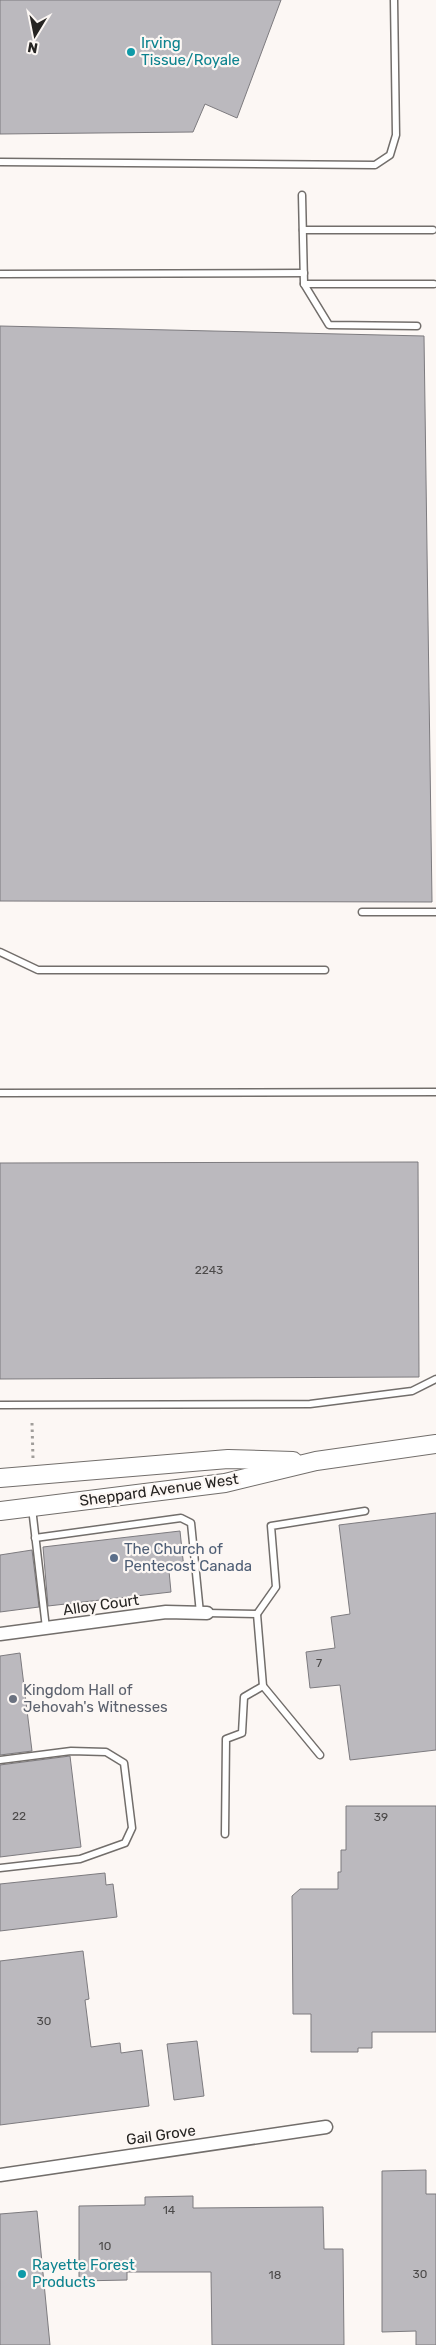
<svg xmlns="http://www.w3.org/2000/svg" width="436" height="2345" font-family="Rubik,sans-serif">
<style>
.building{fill:#bbb9be;stroke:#7d7b7f}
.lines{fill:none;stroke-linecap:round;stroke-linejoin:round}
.lane-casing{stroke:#726e6b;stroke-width:9}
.street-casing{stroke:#726e6b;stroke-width:15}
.secondary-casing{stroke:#726e6b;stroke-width:20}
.path{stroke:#a09d9a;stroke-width:3;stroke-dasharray:2.5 4;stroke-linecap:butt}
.lane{stroke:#fff;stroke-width:6}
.street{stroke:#fff;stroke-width:12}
.secondary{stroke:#fff;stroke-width:18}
.culture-dot{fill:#0f9aa8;stroke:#fcf7f4;stroke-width:2}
.service-dot{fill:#5c6f8a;stroke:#fcf7f4;stroke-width:2}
.worship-dot{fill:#6b7280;stroke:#fcf7f4;stroke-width:2}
.labels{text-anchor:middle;stroke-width:4.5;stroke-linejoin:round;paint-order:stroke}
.number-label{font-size:12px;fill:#4b4949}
.culture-label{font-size:15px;fill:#0d838f;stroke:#fcf7f4;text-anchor:start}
.street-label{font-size:15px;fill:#262422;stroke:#fcf7f4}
.service-label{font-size:15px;fill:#4e5e75;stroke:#fcf7f4;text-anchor:start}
.worship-label{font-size:15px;fill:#5b616d;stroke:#fcf7f4;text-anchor:start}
</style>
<rect width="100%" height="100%" fill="#fcf7f4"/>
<g class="building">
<polygon points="0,0 281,0 237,118 205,104 193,132 0,134"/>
<polygon points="0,326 424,336 432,902 0,901"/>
<polygon points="418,1162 419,1377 0,1379 0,1163"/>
<polygon points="436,1513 436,1750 350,1760 340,1685 310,1688 306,1652 335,1648 331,1617 350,1614 339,1525"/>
<polygon points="180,1531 184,1569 169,1571 171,1592 48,1606 43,1547"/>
<polygon points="32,1550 39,1607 0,1612 0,1555"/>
<polygon points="20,1653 32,1751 0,1755 0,1656"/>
<polygon points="70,1756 81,1847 0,1857 0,1765"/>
<polygon points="346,1806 436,1806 436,2032 372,2032 372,2048 358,2048 358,2052 311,2052 311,2014 293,2014 292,1896 300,1889 338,1889 338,1872 341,1872 341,1850 346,1850"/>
<polygon points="105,1873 106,1885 113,1884 117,1917 0,1931 0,1884"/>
<polygon points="83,1951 89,1999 85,2000 91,2047 120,2043 121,2053 142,2050 149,2106 0,2125 0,1961"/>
<polygon points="197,2041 204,2096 174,2100 167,2044"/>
<polygon points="426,2170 426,2194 436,2194 436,2345 416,2345 416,2331 382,2332 382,2171"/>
<polygon points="193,2196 193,2208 323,2207 324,2249 343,2249 344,2345 212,2345 211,2272 127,2272 127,2280 79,2281 79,2206 145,2205 145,2197"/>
<polygon points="37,2211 50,2345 0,2345 0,2214"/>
</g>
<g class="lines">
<defs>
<g id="lane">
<polyline points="0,162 375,165 390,155 396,135 394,0"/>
<polyline points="302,195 304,284 329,325 417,326"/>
<polyline points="303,230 433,230"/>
<polyline points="0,274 304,273"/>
<polyline points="304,284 434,284"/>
<polyline points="362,912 436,912"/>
<polyline points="0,952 38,970 325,970"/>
<polyline points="0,1093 436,1092"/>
<polyline points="0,1405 310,1404 412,1391 436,1379"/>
<polyline points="32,1508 46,1628"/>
<polyline points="35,1538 181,1518 191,1523 200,1613"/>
<polyline points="207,1613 257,1614 263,1686 320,1755"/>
<polyline points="257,1614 276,1587 271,1526 365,1511"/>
<polyline points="0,1760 71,1751 106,1752 124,1763 132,1828 125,1843 80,1859 0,1868"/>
<polyline points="225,1834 226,1739 242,1733 244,1697 263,1686"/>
</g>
<g id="street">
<polyline points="0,1634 166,1612 207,1613"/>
<polyline points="0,2175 326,2127"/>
</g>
<g id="secondary">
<polyline points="0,1478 228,1459 293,1461"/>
<polyline points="0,1511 225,1483 316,1461 436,1444"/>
</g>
</defs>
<use href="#lane" class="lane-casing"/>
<use href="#street" class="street-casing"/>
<use href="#secondary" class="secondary-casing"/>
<polyline class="path" points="32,1423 33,1459"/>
<use href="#lane" class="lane"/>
<use href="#street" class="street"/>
<use href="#secondary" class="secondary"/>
</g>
<g class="culture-dot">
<circle cx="131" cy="52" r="5"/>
<circle cx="22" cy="2274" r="5"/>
</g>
<circle class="service-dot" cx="114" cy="1558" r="5"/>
<circle class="worship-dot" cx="13" cy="1699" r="5"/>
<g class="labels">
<g class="number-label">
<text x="209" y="1274">2243</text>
<text x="319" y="1667">7</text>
<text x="19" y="1820">22</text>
<text x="381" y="1821">39</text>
<text x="44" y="2025">30</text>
<text x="169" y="2214">14</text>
<text x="105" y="2250">10</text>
<text x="420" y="2278">30</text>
<text x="275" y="2279">18</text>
</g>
<g class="culture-label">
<text x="141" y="48">Irving<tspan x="141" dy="17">Tissue/Royale</tspan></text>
<text x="32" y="2270">Rayette Forest<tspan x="32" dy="17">Products</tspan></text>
</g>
<g class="street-label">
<text transform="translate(159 1490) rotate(-8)" y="5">Sheppard Avenue West</text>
<text transform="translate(101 1605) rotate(-8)" y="5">Alloy Court</text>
<text transform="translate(161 2135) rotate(-8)" y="5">Gail Grove</text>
</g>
<g class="service-label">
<text x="124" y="1554">The Church of<tspan x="124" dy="17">Pentecost Canada</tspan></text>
</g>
<g class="worship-label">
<text x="23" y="1695">Kingdom Hall of<tspan x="23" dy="17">Jehovah's Witnesses</tspan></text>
</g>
</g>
<g transform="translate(35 35) rotate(190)" stroke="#fcf7f4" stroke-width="4" paint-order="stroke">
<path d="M0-4L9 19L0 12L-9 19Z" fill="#262422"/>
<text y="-8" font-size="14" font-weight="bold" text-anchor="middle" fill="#262422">N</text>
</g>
</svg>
